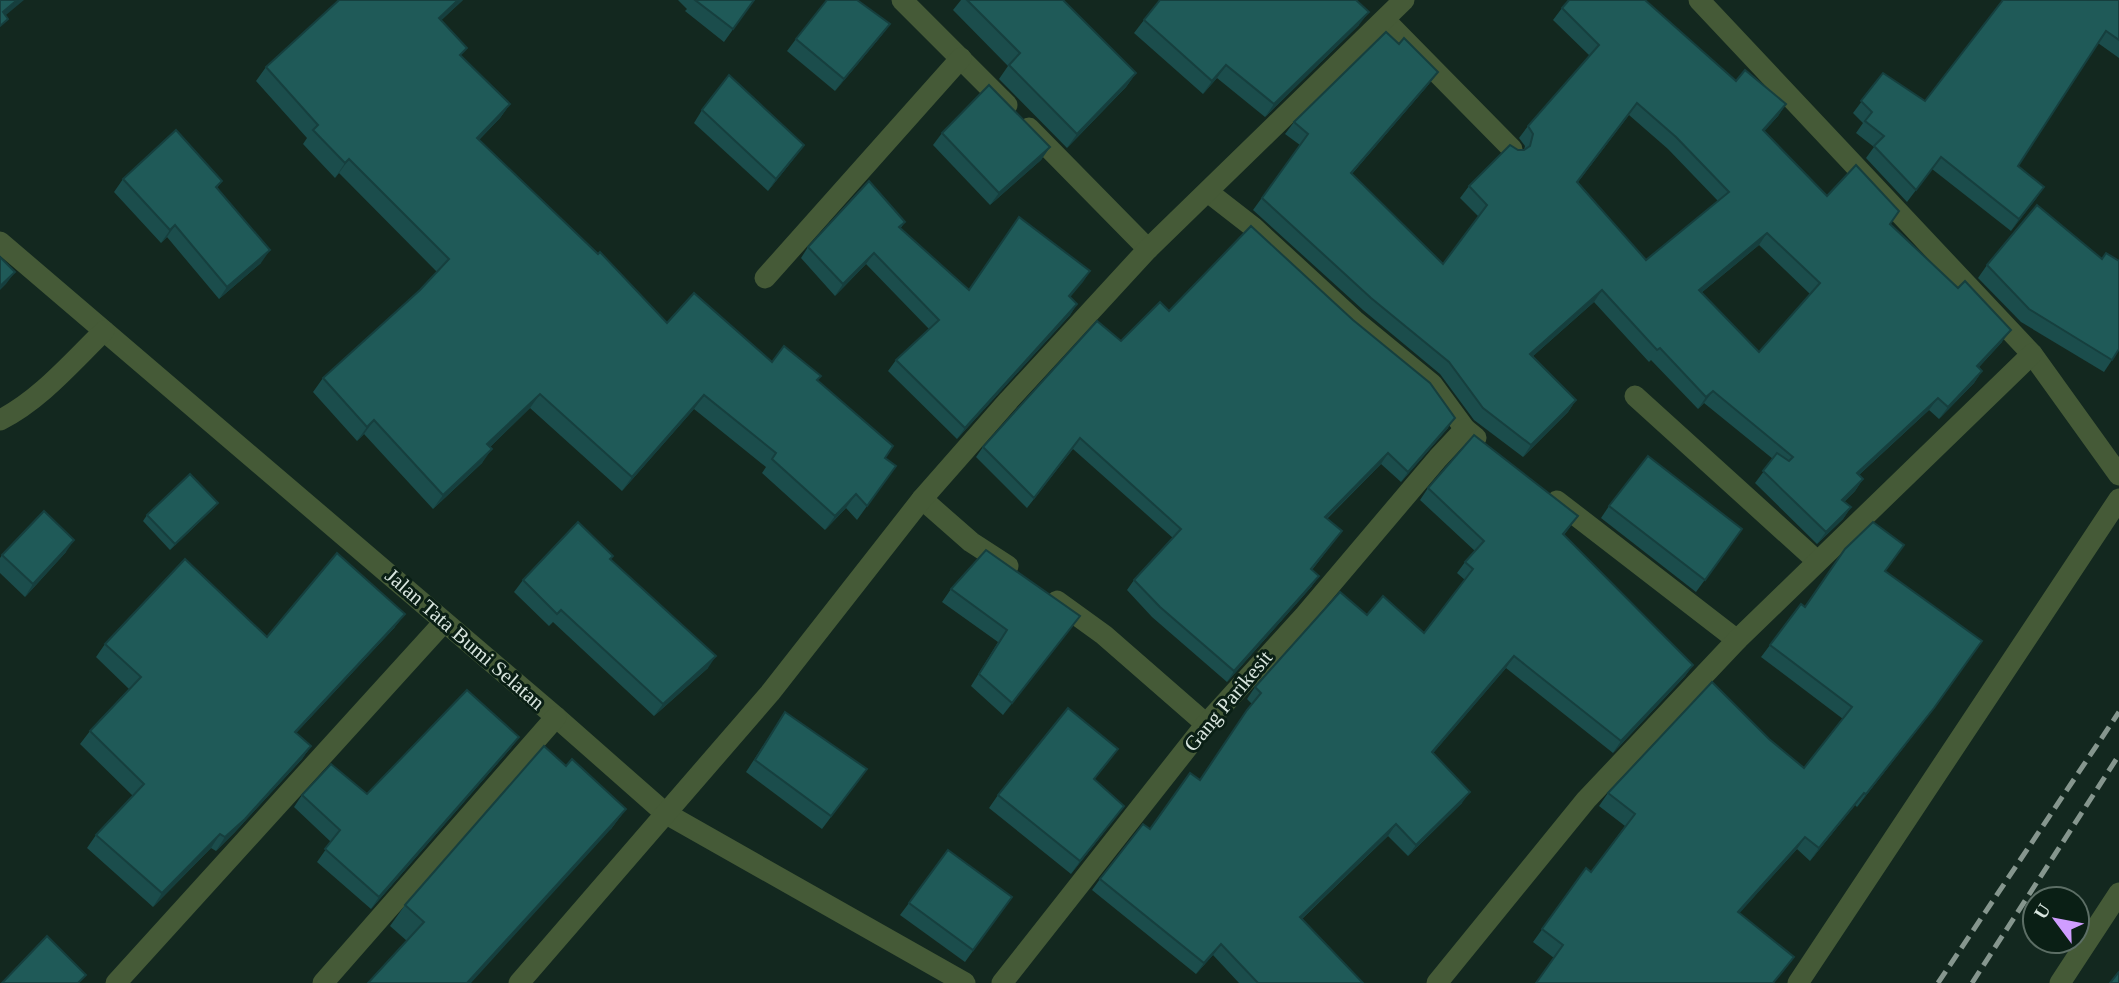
<svg xmlns="http://www.w3.org/2000/svg" width="2119" height="983" font-family="'Times New Roman',serif">
<style>
.lines{fill:none;stroke-linecap:round;stroke-linejoin:round}
.minor{stroke:#455a37;stroke-width:21}
.rail{stroke:#86968e;stroke-width:5;stroke-dasharray:14 7;stroke-linecap:butt}
.wall{fill:#1b4d4c;fill-rule:evenodd}
.shaded-wall{fill:#163f3e}
.building{fill:#1f5a58;stroke:#163f3e;stroke-width:2;fill-rule:evenodd}
.labels{text-anchor:middle;stroke-width:6;stroke-linejoin:round;paint-order:stroke}
.street-label{font-size:21px;fill:#d8e5de;stroke:#0a1f15}
</style>
<rect width="100%" height="100%" fill="#13281f"/>
<g class="lines">
<g class="minor">
<polyline points="902,0 1007,105"/>
<polyline points="1699,0 2032,354 2119,475"/>
<polyline points="1385,20 1512,149"/>
<polyline points="1029,128 1148,249"/>
<polyline points="1208,192 1253,227 1354,320 1432,384 1465,429 1476,438"/>
<polyline points="0,242 556,717 665,813 965,983"/>
<polyline points="765,278 961,58"/>
<polyline points="1635,396 1817,561"/>
<path d="M0,420c40,-20 72,-58 104,-89"/>
<polyline points="922,499 971,542 1008,566"/>
<polyline points="1557,501 1737,640"/>
<polyline points="1057,601 1104,635 1206,724"/>
<polyline points="116,983 444,622"/>
<polyline points="323,983 556,717"/>
<polyline points="519,983 770,693 922,499 1009,400 1148,249 1404,0"/>
<polyline points="1002,983 1206,724 1305,615 1438,458 1465,429"/>
<polyline points="1437,983 1586,800 1737,640 2032,354"/>
<polyline points="1798,983 2119,499"/>
<polyline points="2060,983 2119,893"/>
</g>
<g class="rail">
<polyline points="1938,983 2119,712"/>
<polyline points="1972,983 2119,755"/>
</g>
</g>
<g class="wall">
<polygon points="463,0 441,20 461,56 510,104 500,118 479,140 667,323 817,381 885,458 896,466 857,520 846,508 825,530 762,473 766,467 694,409 622,491 530,408 490,447 482,463 433,509 364,434 357,441 313,392 323,378 420,290 437,272 339,173 335,178 303,144 307,138 256,81 266,67"/>
<polygon points="678,0 754,0 724,42 685,11 687,9"/>
<polygon points="961,0 1063,0 1136,73 1126,87 1067,148 999,79 1008,66 953,10"/>
<polygon points="2119,0 2119,58 2098,43 2018,166 2044,187 2011,231 1932,169 1907,202 1866,158 1874,147 1856,133 1863,123 1853,113 1883,73 1925,101"/>
<path d="M1562,8l174,73 50,23 -8,12 -14,15 63,65 63,28 112,118 -23,25 3,4 -8,12 -35,36 -10,-9 -70,65 4,4 -8,12 -11,11 7,5 -8,12 -26,25 -62,-61 18,-24 -69,-56 -6,6 -47,-49 -2,2 -55,-60 -61,54 43,44 -8,12 -45,45 -49,-37 -34,-46 -77,-64 -110,-100 47,-65 -15,-11 9,-12 105,-78 30,40 -77,90 91,90 36,-47 -19,-19 9,-12 49,-36h6l1,-4 -6,-8 9,-12 62,-70 -37,-36zM1629,115l39,34 50,52 -72,59 -68,-78zM1759,245l51,49 -51,58 -58,-59z"/>
<polygon points="1144,20 1359,25 1265,117 1217,78 1203,94 1134,33"/>
<polygon points="890,24 881,36 835,91 787,51 796,39"/>
<polygon points="702,110 795,157 768,191 694,123"/>
<polygon points="942,133 1050,147 1041,160 990,205 933,145"/>
<polygon points="123,179 222,181 217,188 261,263 219,299 167,237 161,243 114,192"/>
<polygon points="905,222 900,229 969,290 1090,271 1070,297 1077,304 1070,315 957,439 888,371 896,360 929,329 866,264 835,296 801,258 808,247"/>
<polygon points="1987,265 2112,360 2104,372 2021,322 1978,278"/>
<polygon points="1169,311 1448,428 1401,482 1381,464 1327,519 1342,531 1312,570 1312,586 1227,682 1152,617 1127,590 1134,580 1173,538 1073,449 1027,508 976,457 983,447 1121,341"/>
<polygon points="1428,488 1570,527 1564,535 1693,665 1685,676 1613,753 1506,668 1433,753 1462,803 1408,856 1388,836 1302,919 1363,983 1239,983 1213,955 1196,974 1092,890 1100,879 1200,780 1252,704 1247,699 1255,687 1367,615 1424,633 1465,580 1457,573 1465,562 1475,551 1420,500"/>
<polygon points="218,503 213,509 170,550 143,521 147,515"/>
<polygon points="1609,506 1742,529 1696,592 1601,518"/>
<polygon points="66,552 25,597 0,573 0,558 2,555"/>
<polygon points="611,560 708,668 654,716 553,622 549,626 514,592 523,580"/>
<polygon points="1885,571 1925,720 1857,807 1855,805 1810,861 1797,849 1739,913 1785,969 1554,958 1533,942 1586,868 1591,872 1625,826 1599,806 1608,793 1769,739 1804,768 1843,719 1761,657 1770,645 1805,607"/>
<polygon points="951,589 1080,616 1003,715 971,686 998,642 942,602"/>
<polygon points="395,627 296,733 311,746 302,759 235,832 216,851 211,848 153,907 87,848 96,835 133,796 80,744 90,731 129,689 96,657 105,644 267,637"/>
<polygon points="785,712 867,769 822,829 746,772"/>
<polygon points="519,737 510,749 371,909 317,862 331,842 294,807 302,795 367,794"/>
<polygon points="1118,749 1094,780 1115,818 1071,874 989,808 998,795"/>
<polygon points="566,766 626,809 611,829 407,941 390,926 405,905"/>
<polygon points="1012,897 965,962 900,915 909,903"/>
</g>
<g class="shaded-wall">
<polygon points="17,0 24,0 0,20 3,12"/>
<polygon points="458,0 463,0 429,32 439,18"/>
<polygon points="1369,12 1359,25 1265,117 1274,104"/>
<polygon points="890,24 881,36 835,91 844,79"/>
<polygon points="1226,65 1217,78 1203,94 1212,81"/>
<polygon points="1438,72 1429,84 1342,185 1351,173"/>
<polygon points="1136,73 1126,87 1067,148 1077,134"/>
<polygon points="510,104 500,118 467,152 477,138"/>
<polygon points="1786,104 1778,116 1755,142 1763,130"/>
<polygon points="804,145 795,157 768,191 776,179"/>
<polygon points="1050,147 1041,160 990,205 999,193"/>
<polygon points="349,159 339,173 335,178 345,163"/>
<polygon points="2044,187 2036,199 2011,231 2019,219"/>
<polygon points="175,225 167,237 161,243 170,230"/>
<polygon points="1767,233 1759,245 1690,302 1699,290"/>
<polygon points="270,250 261,263 219,299 227,287"/>
<polygon points="874,253 866,264 835,296 843,284"/>
<polygon points="1090,271 1083,282 1061,308 1069,296"/>
<polygon points="15,272 6,284 0,290 0,286"/>
<polygon points="1602,290 1594,302 1522,366 1530,354"/>
<polygon points="1077,304 1070,315 957,439 965,428"/>
<polygon points="2011,330 2002,342 1969,378 1977,366"/>
<polygon points="1982,371 1974,383 1939,419 1948,407"/>
<polygon points="1713,391 1704,403 1698,409 1706,397"/>
<polygon points="540,394 530,408 478,459 487,444"/>
<polygon points="704,395 694,409 622,491 632,477"/>
<polygon points="1938,398 1929,410 1848,485 1857,473"/>
<polygon points="1576,400 1568,412 1523,457 1531,445"/>
<polygon points="1455,418 1448,428 1401,482 1408,472"/>
<polygon points="374,420 364,434 357,441 367,427"/>
<polygon points="492,449 482,463 433,509 443,495"/>
<polygon points="1388,453 1381,464 1318,527 1325,517"/>
<polygon points="1863,479 1855,491 1834,512 1842,500"/>
<polygon points="856,494 846,508 825,530 835,516"/>
<polygon points="218,503 213,509 170,550 175,544"/>
<polygon points="1851,507 1843,519 1817,544 1826,532"/>
<polygon points="74,540 66,552 25,597 33,584"/>
<polygon points="1319,576 1312,586 1227,682 1234,671"/>
<polygon points="405,614 395,627 285,745 295,732"/>
<polygon points="1080,616 1071,628 1003,715 1012,703"/>
<polygon points="1982,641 1925,720 1857,807 1866,794"/>
<polygon points="716,656 708,668 654,716 663,704"/>
<polygon points="1514,656 1506,668 1424,764 1432,752"/>
<polygon points="1693,665 1685,676 1613,753 1621,741"/>
<polygon points="519,737 510,749 371,909 379,897"/>
<polygon points="311,746 302,759 235,832 216,851 225,837"/>
<polygon points="1470,792 1462,803 1408,856 1416,845"/>
<polygon points="1864,793 1855,805 1810,861 1819,848"/>
<polygon points="1124,806 1115,818 1071,874 1080,861"/>
<polygon points="626,809 611,829 471,983 467,983"/>
<polygon points="1396,824 1388,836 1292,928 1300,917"/>
<polygon points="220,834 211,848 153,907 162,893"/>
<polygon points="1805,837 1797,849 1729,925 1738,912"/>
<polygon points="1221,944 1213,955 1196,974 1204,963"/>
</g>
<g class="building">
<polygon points="0,0 17,0 3,12 8,19 0,26"/>
<polygon points="339,0 458,0 439,18 467,48 460,55 510,104 477,138 598,254 600,252 667,323 694,293 772,362 784,346 821,376 817,380 893,446 885,458 896,466 867,506 856,494 835,516 772,459 776,453 704,395 632,477 540,394 487,444 492,449 443,495 374,420 367,427 323,378 420,290 449,259 349,159 345,163 313,130 318,125 266,67"/>
<polygon points="695,0 754,0 733,29"/>
<polygon points="827,0 857,0 890,24 844,79 796,39"/>
<polygon points="967,0 1063,0 1136,73 1077,134 1009,65 1020,53"/>
<polygon points="1160,0 1356,0 1369,12 1274,104 1226,65 1212,81 1144,20"/>
<path d="M1569,0h76l91,81 9,-11 41,34 -23,26 64,66 29,-31 43,46 -9,13 68,64 7,-7 46,49 -34,36 5,5 -34,36 -10,-9 -81,75 6,6 -21,21 9,7 -25,25 -63,-61 14,-18 12,8 4,-4 -80,-66 -7,6 -46,-49 -3,2 -55,-60 -72,64 46,46 -45,45 -48,-37 -34,-46 -78,-64 -109,-100 46,-64 -14,-12 92,-90 13,12 5,-6 34,34 -87,101 92,91 44,-59 -18,-19 41,-41 8,5h6l6,-4 3,-12 -5,-8 71,-81 -37,-37zM1637,103l39,34 53,55 -83,68 -69,-78zM1767,233l53,50 -61,69 -60,-62z"/>
<polygon points="2003,0 2119,0 2119,40 2106,31 2018,166 2044,187 2019,219 1941,157 1916,190 1874,146 1884,136 1865,121 1872,112 1861,101 1883,73 1925,101"/>
<polygon points="729,75 804,145 776,179 702,110"/>
<polygon points="989,85 1050,147 999,193 942,133"/>
<polygon points="176,130 222,181 216,187 270,250 227,287 175,225 170,230 123,179"/>
<polygon points="869,181 905,222 899,227 969,290 1019,217 1090,271 1069,296 1077,304 965,428 896,360 939,320 874,253 843,284 808,247"/>
<polygon points="2037,205 2102,259 2106,253 2119,261 2119,349 2112,360 2029,309 1987,265"/>
<polygon points="1251,226 1353,320 1430,383 1455,418 1408,472 1388,453 1325,517 1342,531 1311,569 1319,576 1234,671 1160,607 1134,580 1181,529 1080,438 1034,498 983,447 1097,321 1121,341 1160,302 1169,311"/>
<polygon points="0,257 15,272 0,286"/>
<polygon points="1474,435 1578,516 1563,534 1693,665 1621,741 1514,656 1432,752 1470,792 1416,845 1396,824 1300,917 1363,983 1258,983 1221,944 1204,963 1100,879 1143,824 1150,829 1190,773 1200,780 1247,710 1261,693 1255,687 1340,592 1367,615 1383,596 1424,633 1473,569 1465,562 1484,541 1428,488"/>
<polygon points="1648,456 1742,529 1705,580 1609,506"/>
<polygon points="190,474 218,503 175,544 147,515"/>
<polygon points="44,511 74,540 33,584 2,555"/>
<polygon points="578,522 613,556 610,559 716,656 663,704 561,610 557,614 523,580"/>
<polygon points="1873,522 1904,545 1885,571 1982,641 1934,708 1866,794 1864,793 1819,848 1805,837 1738,912 1794,957 1773,983 1536,983 1563,945 1542,929 1586,868 1591,872 1635,814 1608,793 1712,682 1769,739 1804,768 1852,707 1770,645 1801,604 1805,607 1845,549"/>
<polygon points="986,550 1080,616 1012,703 979,674 1007,630 951,589"/>
<polygon points="337,553 405,614 295,732 311,746 245,819 225,837 220,834 162,893 96,835 144,784 90,731 141,677 105,644 185,559 267,637"/>
<polygon points="467,690 519,737 379,897 325,849 340,830 302,795 331,764 367,794"/>
<polygon points="1068,708 1118,749 1094,779 1124,806 1080,861 998,795"/>
<polygon points="785,712 867,769 831,816 755,760"/>
<polygon points="544,746 566,766 572,759 626,809 467,983 368,983 424,922 405,905"/>
<polygon points="948,850 1012,897 973,950 909,903"/>
<polygon points="47,936 86,975 78,983 2,983"/>
<polygon points="2119,972 2119,983 2110,983 2118,973"/>
</g>
<g class="labels">
<g class="street-label">
<text transform="translate(465 639) rotate(41)" y="7">Jalan Tata Bumi Selatan</text>
<text transform="translate(1228 701) rotate(-50)" y="7">Gang Parikesit</text>
</g>
</g>
<g transform="translate(2056 920) rotate(302)"><circle r="33" fill="#0a1f15" stroke="#5c6e65" stroke-width="2"/>
<path d="M0-5L12 26L0 18L-12 26Z" fill="#d09dff"/>
<text y="-10" font-size="19" font-weight="bold" text-anchor="middle" fill="#d8e5de">U</text>
</g>
</svg>
